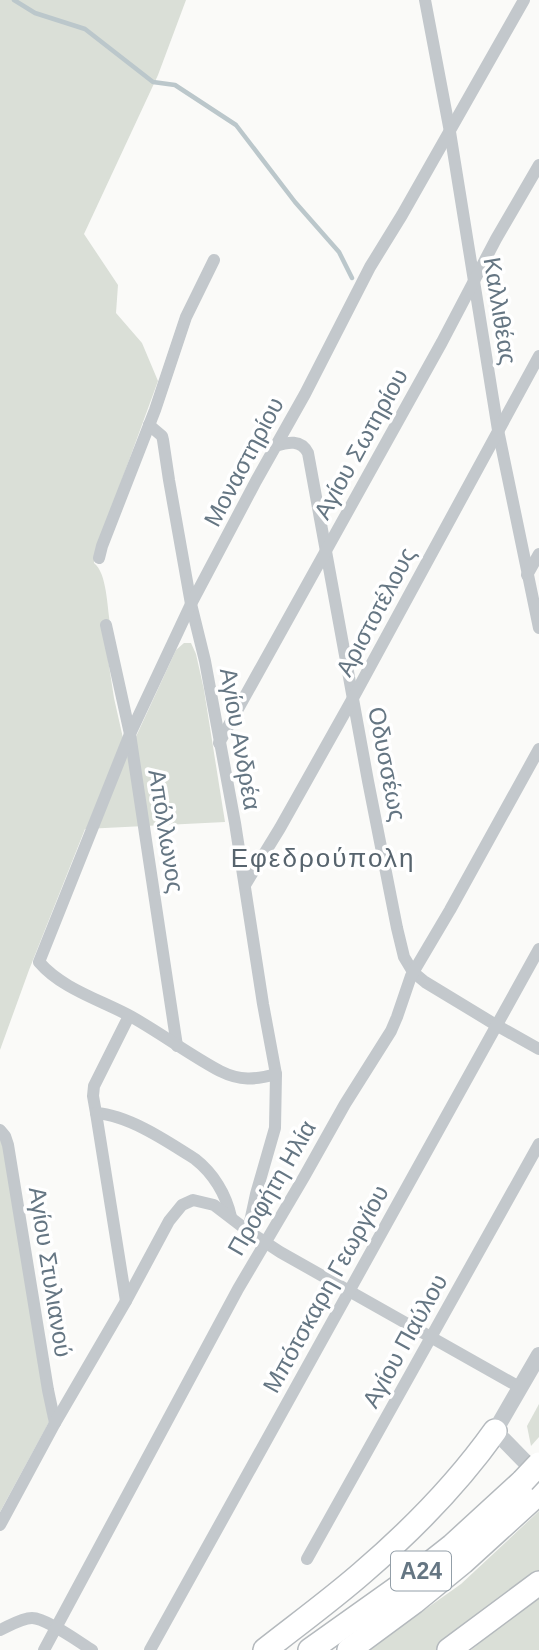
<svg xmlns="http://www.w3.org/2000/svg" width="539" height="1650" font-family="Helvetica,sans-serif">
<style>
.green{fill:#dadfd7}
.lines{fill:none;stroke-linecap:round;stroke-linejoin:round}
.stream{stroke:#bbc7cb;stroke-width:4.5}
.motorway-casing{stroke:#b4b9bd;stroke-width:26}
.minor{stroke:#c3c8cc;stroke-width:12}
.tertiary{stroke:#c3c8cc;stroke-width:16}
.motorway{stroke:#fff;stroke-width:23}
.motorway-bridge-casing{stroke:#b4b9bd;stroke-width:26;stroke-linecap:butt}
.motorway-bridge{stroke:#fff;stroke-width:23}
.labels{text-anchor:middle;stroke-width:7;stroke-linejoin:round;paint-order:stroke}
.shield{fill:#fff;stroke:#939fa8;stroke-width:2}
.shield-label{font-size:23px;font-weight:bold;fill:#657683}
.street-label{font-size:24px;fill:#657683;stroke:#fff}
.neighbourhood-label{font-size:26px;letter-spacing:2px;fill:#57646e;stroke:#fff}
</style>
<rect width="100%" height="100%" fill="#fafaf8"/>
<g class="green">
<path d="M0,0h186l-28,75 -74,159 34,51 -2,28 26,30 16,38 -64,175v7c13,10 13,44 16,60l-7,4 11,71 13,58 49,-106 8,-7h7l5,11 8,36 21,132 -140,7 -56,141 -29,80z"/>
<polygon points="0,1138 3,1139 49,1422 0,1512"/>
<polygon points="539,1404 539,1437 531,1446 527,1426"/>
<polygon points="539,1511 539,1572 452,1641 436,1650 368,1650 461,1584"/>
<polygon points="539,1595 539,1650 471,1650"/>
</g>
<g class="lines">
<polyline class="stream" points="14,0 35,13 85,29 153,82 175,85 236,125 295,202 339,252 352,278"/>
<defs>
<g id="motorway">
<path d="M265,1650c33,-26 66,-50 97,-77 49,-42 96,-90 133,-142"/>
<polyline points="310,1650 414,1576 452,1546 523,1481"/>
<polyline points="349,1650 414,1602 463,1562 539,1493"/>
<polyline points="449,1650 539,1583"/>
</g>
</defs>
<use href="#motorway" class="motorway-casing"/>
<g class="minor">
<polyline points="425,0 450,132 498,430 539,628"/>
<polyline points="149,425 162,436 163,440 169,480 191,604 205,661 235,823 263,1004 276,1074 275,1128 256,1194 248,1231"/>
<path d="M275,446c13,-4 26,-7 33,7l60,328 29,147 7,29 9,15 12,10 71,43 43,24"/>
<polyline points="99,558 102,546 155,410 186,317 214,260"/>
<polyline points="527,575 539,554"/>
<polyline points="106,625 130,734 177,1046"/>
<polyline points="219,743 442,342 496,239 539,165"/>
<polyline points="245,885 280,828 353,698 539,356"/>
<path d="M129,1016l-35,70 -1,10 3,17c32,2 71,28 99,46 18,14 31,35 36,58"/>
<path d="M276,1074c-21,6 -36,7 -56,-3 -30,-16 -58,-37 -88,-54 -31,-17 -70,-28 -93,-55l91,-228 61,-130 65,-123 49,-87 65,-127 32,-52 122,-215"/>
<polyline points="96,1113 126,1301"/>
<polyline points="0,1130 5,1136 8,1145 48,1390 55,1423"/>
<polyline points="0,1525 55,1423 126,1301 169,1221 182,1205 193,1200 214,1205 248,1231 280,1252 521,1388"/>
<polyline points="307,1559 539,1144"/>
<path d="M0,1630c9,-4 22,-12 32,-12 14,0 47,24 60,32"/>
<polyline points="44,1650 238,1289 304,1177 345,1104 391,1031 397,1017 411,976 450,910 539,749"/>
<polyline points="150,1650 539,949"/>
</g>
<polyline class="tertiary" points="539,1355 495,1431 539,1476"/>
<use href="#motorway" class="motorway"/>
<defs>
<polyline id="motorway-bridge" points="523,1481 539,1464"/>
</defs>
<use href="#motorway-bridge" class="motorway-bridge-casing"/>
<use href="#motorway-bridge" class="motorway-bridge"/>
</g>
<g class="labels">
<rect class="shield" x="391" y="1551.5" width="60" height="39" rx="5"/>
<g class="shield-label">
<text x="421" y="1579">Α24</text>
</g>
<g class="street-label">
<text transform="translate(500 311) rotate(81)" y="8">Καλλιθέας</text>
<text transform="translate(361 444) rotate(-61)" y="8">Αγίου Σωτηρίου</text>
<text transform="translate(244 462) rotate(-62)" y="8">Μοναστηρίου</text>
<text transform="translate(376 612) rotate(-62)" y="8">Αριστοτέλους</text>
<text transform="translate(240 739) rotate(80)" y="8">Αγίου Ανδρέα</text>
<text transform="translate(387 764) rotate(79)" y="8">Οδυσσέως</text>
<text transform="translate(166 831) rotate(81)" y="8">Απόλλωνος</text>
<text transform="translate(272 1188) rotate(-60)" y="8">Προφήτη Ηλία</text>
<text transform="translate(50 1272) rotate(81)" y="8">Αγίου Στυλιανού</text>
<text transform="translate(326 1289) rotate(-61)" y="8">Μπότσκαρη Γεωργίου</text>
<text transform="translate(405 1341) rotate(-61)" y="8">Αγίου Παύλου</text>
</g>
<g class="neighbourhood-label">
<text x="323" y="867">Εφεδρούπολη</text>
</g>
</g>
</svg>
